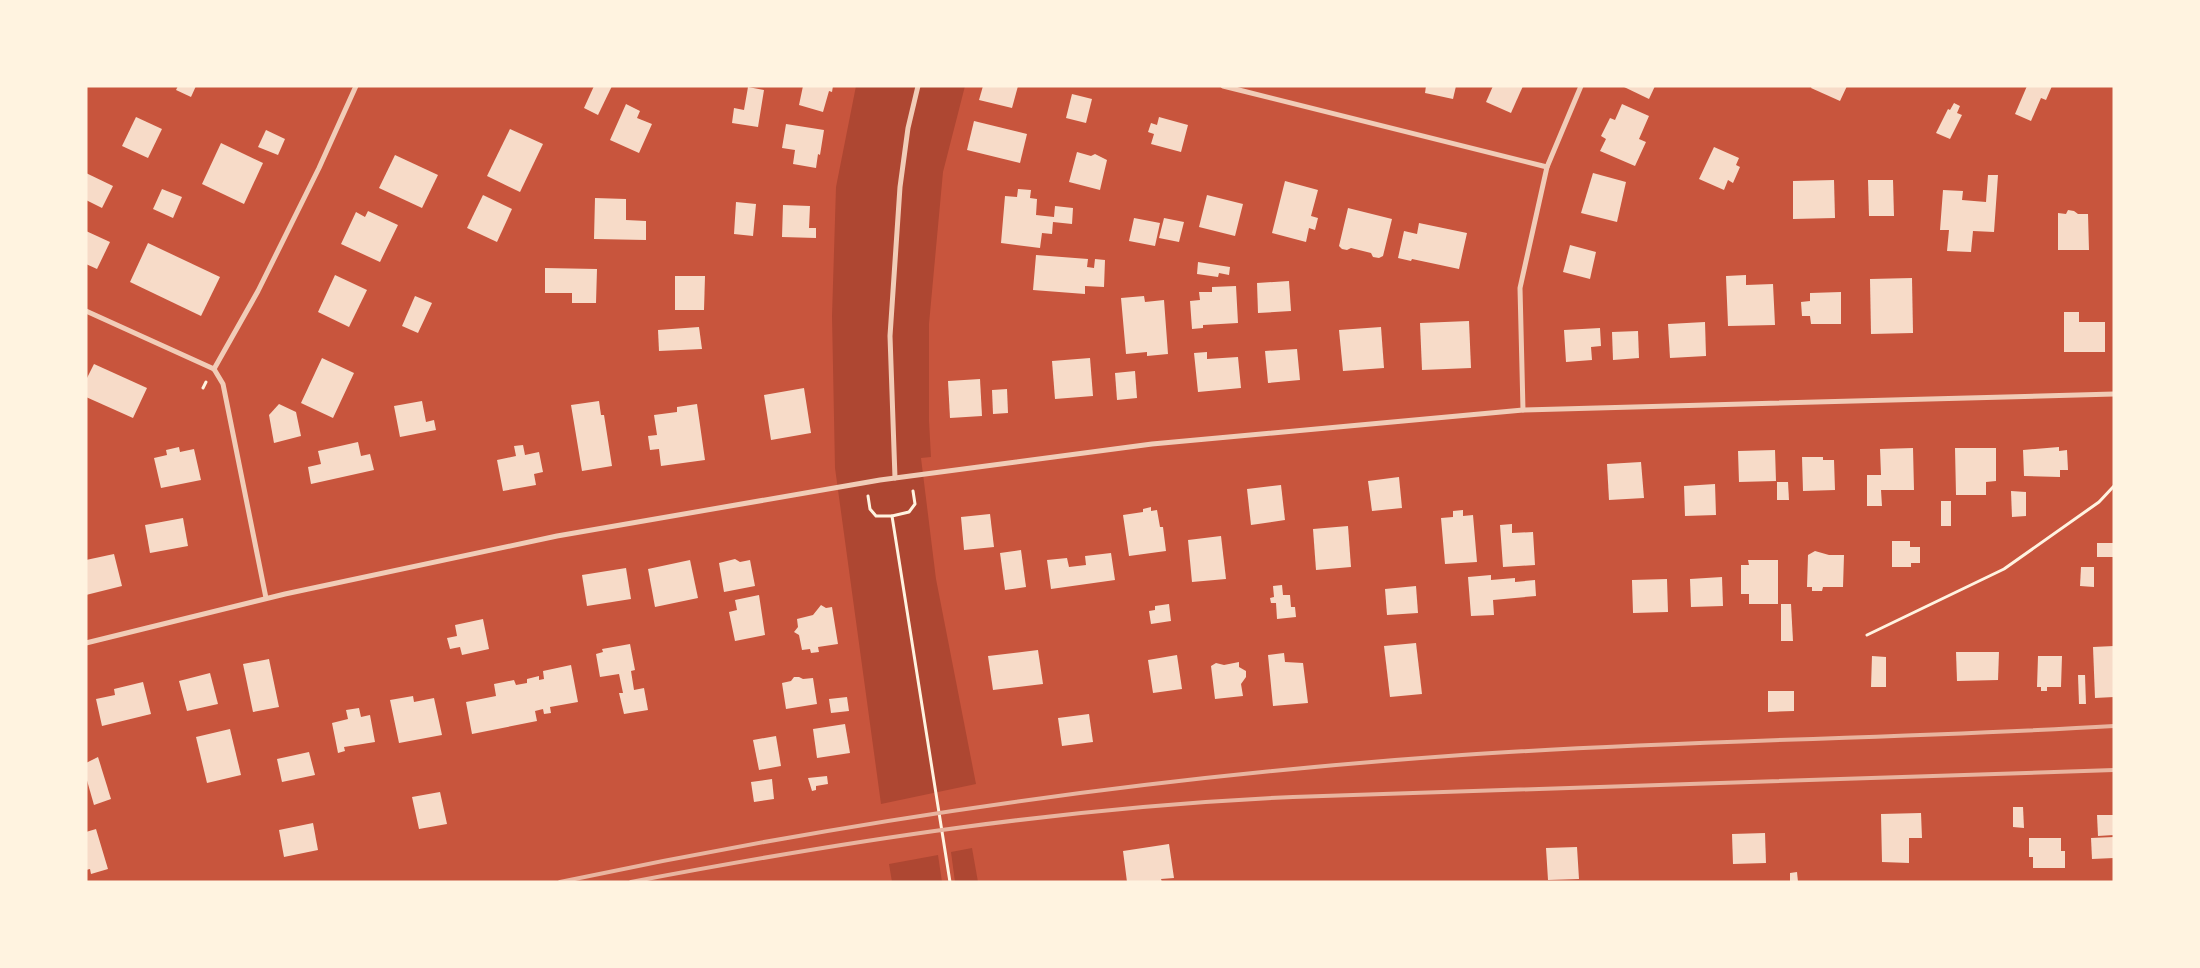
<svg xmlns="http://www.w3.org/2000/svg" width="2200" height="968" font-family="'Fira Sans',sans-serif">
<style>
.green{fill:#ae4732}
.building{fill:#f7dbc8}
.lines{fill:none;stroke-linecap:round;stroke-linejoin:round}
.path{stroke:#fff3e0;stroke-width:3}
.minor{stroke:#f1ccb7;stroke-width:5}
.rail{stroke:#e9b49f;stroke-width:4}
</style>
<rect width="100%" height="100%" fill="#c8553d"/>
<g class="green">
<polygon points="856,86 965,86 943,172 929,324 929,421 931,457 921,458 936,579 976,784 881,804 835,468 832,316 836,187"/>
<polygon points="972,848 978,882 955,882 951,852"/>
<polygon points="938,855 942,882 892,882 889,864"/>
</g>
<g class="building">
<polygon points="178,86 196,86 191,97 176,90"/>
<polygon points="594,86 612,86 598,115 584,108"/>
<polygon points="803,86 833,86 832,92 829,91 823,112 799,105"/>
<polygon points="983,86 1018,86 1012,108 979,100"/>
<polygon points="1426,86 1456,86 1453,99 1425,93"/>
<polygon points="1493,86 1523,86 1511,113 1486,102"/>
<polygon points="1622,86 1655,86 1649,99"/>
<polygon points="1812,86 1847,86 1840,101 1811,88"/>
<polygon points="2027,86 2052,86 2046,100 2041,98 2031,121 2015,114"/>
<polygon points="748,87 764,90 758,127 732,123 734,108 744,110"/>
<polygon points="1072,94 1092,99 1086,123 1066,118"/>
<polygon points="1954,103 1960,106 1957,113 1962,115 1950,139 1936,133 1948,109 1950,110"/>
<polygon points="626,104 640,111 637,118 652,124 639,153 610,140"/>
<polygon points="1622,104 1649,116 1639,139 1646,142 1635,166 1600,151 1606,139 1601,136 1610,118 1615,120"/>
<polygon points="136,117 162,129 148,158 122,146"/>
<polygon points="1159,117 1188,125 1181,152 1151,144 1154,134 1148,132 1151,123 1157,125"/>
<polygon points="974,121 1027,134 1020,163 967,150"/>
<polygon points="786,124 824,130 820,155 818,154 816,168 793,164 795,150 782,148"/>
<polygon points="510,129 543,144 520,192 487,176"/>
<polygon points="266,130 285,139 278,155 258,147"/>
<polygon points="221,143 263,163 244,204 202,184"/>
<polygon points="1714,147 1739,158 1736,165 1740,167 1733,183 1728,180 1724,190 1699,179"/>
<polygon points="1077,152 1091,156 1095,154 1107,160 1100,190 1069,182"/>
<polygon points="395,155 438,175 422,208 379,188"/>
<polygon points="86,173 113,186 102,208 86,200"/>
<polygon points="1593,173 1626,182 1617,222 1581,213"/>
<polygon points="1988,175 1998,175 1994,232 1973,231 1971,252 1947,251 1949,230 1940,230 1943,190 1963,191 1962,200 1986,202"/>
<polygon points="1834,180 1835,218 1793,219 1793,181"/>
<polygon points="1868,180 1893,180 1894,216 1869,216"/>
<polygon points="1285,181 1318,190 1311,216 1318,218 1315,230 1309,228 1306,242 1272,233"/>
<polygon points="162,189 182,197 173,218 153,209"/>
<polygon points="1018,189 1031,190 1030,198 1037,199 1036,215 1054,217 1055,206 1073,208 1072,224 1053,222 1052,234 1042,233 1040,248 1001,243 1005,196 1017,197"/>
<polygon points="483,195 512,209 497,242 467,228"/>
<polygon points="1207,195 1243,204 1235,236 1199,227"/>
<polygon points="595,198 626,199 626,220 646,221 646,240 594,239"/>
<polygon points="736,202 756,204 753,236 734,234"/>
<polygon points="783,205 810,206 809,228 816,228 816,238 782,237"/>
<polygon points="1348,208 1392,219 1383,256 1379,258 1373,257 1371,253 1351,248 1347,250 1342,249 1339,246"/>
<polygon points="2068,210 2074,211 2078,214 2088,214 2089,250 2058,250 2058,213 2066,214"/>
<polygon points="368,211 398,225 380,262 341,244 356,212 365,217"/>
<polygon points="1134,218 1160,223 1155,246 1129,241"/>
<polygon points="1164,218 1184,222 1179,242 1159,238"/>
<polygon points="1419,223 1467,233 1459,269 1412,259 1411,261 1398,258 1404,231 1417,234"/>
<polygon points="86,231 110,242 97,269 86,264"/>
<polygon points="148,243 220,277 201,316 130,282"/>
<polygon points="1570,245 1596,252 1590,279 1563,272"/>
<polygon points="1036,255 1088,259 1087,267 1094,268 1095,259 1105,260 1104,287 1085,286 1085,294 1033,290"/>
<polygon points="1198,262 1230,267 1229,275 1219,273 1218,277 1197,274"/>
<polygon points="545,268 597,269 596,303 572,303 572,293 545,293"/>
<polygon points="335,275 367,290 349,327 318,312"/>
<polygon points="1746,275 1746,285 1773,284 1775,325 1728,326 1726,276"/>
<polygon points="675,276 705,276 704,310 675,310"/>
<polygon points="1912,278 1913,333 1871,334 1870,279"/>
<polygon points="1289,281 1291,311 1258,313 1257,283"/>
<polygon points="1236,286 1238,323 1203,325 1203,328 1192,329 1190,301 1200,300 1199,292 1212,292 1212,287"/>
<polygon points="1841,292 1841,324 1811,324 1810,316 1802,316 1801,302 1810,301 1810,293"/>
<polygon points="415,296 432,303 418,333 402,326"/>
<polygon points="1144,296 1145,302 1164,300 1168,354 1147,356 1147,352 1126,354 1121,298"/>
<polygon points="2064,312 2079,312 2079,322 2105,322 2105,352 2064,352"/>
<polygon points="1469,321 1471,368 1422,370 1420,323"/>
<polygon points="1705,322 1706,356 1670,358 1668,324"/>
<polygon points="699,327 702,349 659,351 658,330"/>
<polygon points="1381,327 1384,368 1343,371 1339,330"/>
<polygon points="1600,328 1601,346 1591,347 1592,360 1566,362 1564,330"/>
<polygon points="1638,331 1639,358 1613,360 1612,332"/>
<polygon points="1297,349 1300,380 1268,383 1265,351"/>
<polygon points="1207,352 1207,359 1238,357 1241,388 1198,392 1194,353"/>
<polygon points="322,358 354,373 333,418 301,403"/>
<polygon points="1090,358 1093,396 1055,399 1052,361"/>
<polygon points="94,364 147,388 133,418 86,397 86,380"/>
<polygon points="1135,371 1137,398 1117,400 1115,373"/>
<polygon points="980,379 982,416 950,418 948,381"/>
<polygon points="804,388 811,433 771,440 764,395"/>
<polygon points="1007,389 1008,413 993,414 992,390"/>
<polygon points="422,401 426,422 434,420 436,430 400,437 394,406"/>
<polygon points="599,401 601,415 604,415 612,466 582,471 571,405"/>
<polygon points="279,404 296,412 301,436 274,443 269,415"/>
<polygon points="697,404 705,460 661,466 659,449 650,450 648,436 657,435 654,415 677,412 677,407"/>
<polygon points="358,442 361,456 370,454 374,470 311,484 308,467 321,464 318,451"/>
<polygon points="523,445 525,455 539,452 543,472 534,474 536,485 503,491 497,460 516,456 514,446"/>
<polygon points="179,447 180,452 194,449 201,480 161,488 154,458 167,455 166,450"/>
<polygon points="2059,447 2059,451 2067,450 2068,470 2060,470 2060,477 2024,476 2023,450"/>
<polygon points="1913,448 1914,490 1881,490 1882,506 1867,506 1867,475 1881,475 1880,449"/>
<polygon points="1955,448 1996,448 1996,481 1986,482 1986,495 1956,495"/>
<polygon points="1775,450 1776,481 1739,482 1738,451"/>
<polygon points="1802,457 1823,457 1823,460 1834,460 1835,490 1803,491"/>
<polygon points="1641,462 1644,498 1609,500 1607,464"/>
<polygon points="1399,477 1402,508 1372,511 1368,481"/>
<polygon points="1777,482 1788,482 1789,500 1777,500"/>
<polygon points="1715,484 1716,515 1685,516 1684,486"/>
<polygon points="1281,485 1285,520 1251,525 1247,489"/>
<polygon points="2011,491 2026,492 2026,516 2012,517"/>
<rect x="1941" y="501" width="10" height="25"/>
<polygon points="1151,507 1151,511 1157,510 1160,527 1163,527 1166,551 1129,556 1123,515 1143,512 1143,509"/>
<polygon points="1463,510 1463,516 1473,515 1477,562 1445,564 1441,518 1453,517 1453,511"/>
<polygon points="990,514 994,547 964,550 961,517"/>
<polygon points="183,518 188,546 150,553 145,525"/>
<polygon points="1512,524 1512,533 1533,532 1535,565 1503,567 1500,525"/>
<polygon points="1348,526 1351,567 1316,570 1313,529"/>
<polygon points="1221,536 1226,579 1192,582 1188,540"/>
<polygon points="1892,541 1910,541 1910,547 1920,547 1920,563 1911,563 1911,567 1892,567"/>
<rect x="2097" y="543" width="17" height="14"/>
<polygon points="1021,550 1026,587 1005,590 1000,553"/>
<polygon points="1815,551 1829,555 1844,555 1843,587 1823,587 1822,591 1812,591 1812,587 1807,587 1808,555"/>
<polygon points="1111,553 1115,580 1051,589 1047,560 1067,558 1069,567 1086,565 1085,556"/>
<polygon points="114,554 122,586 86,595 86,560"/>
<polygon points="735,559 740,562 750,560 755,586 724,592 719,563"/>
<polygon points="690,560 698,598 655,607 648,569"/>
<polygon points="1748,560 1778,560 1778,604 1749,604 1749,594 1741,594 1741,565 1749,565"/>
<polygon points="2081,567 2094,567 2094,587 2080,586"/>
<polygon points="626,568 631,599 587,606 582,575"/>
<polygon points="1491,575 1491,580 1515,578 1515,582 1535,580 1536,596 1493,600 1494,615 1471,616 1468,577"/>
<polygon points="1722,577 1723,606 1691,607 1690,579"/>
<polygon points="1667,579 1668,612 1633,613 1632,580"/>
<polygon points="1282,585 1283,595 1290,595 1291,607 1295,607 1296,617 1277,619 1276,603 1271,603 1270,598 1274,597 1273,586"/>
<polygon points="1416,586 1418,613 1387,615 1385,589"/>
<polygon points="759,595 765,635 735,641 729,612 737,610 735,600"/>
<polygon points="1169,604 1171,621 1151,624 1149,611 1155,610 1155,606"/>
<polygon points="1781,604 1791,604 1793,641 1781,641"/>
<polygon points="821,605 826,608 832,607 838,644 818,647 819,652 811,653 810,649 802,650 799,635 794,632 798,627 797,619 813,615"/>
<polygon points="483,619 489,649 462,655 460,647 450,649 447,638 457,636 455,625"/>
<polygon points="1416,643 1422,694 1390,697 1384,646"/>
<polygon points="630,644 635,670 631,671 634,690 644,688 648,710 624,714 619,693 623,693 619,674 600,677 596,654 603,652 602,649"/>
<polygon points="2114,646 2114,697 2095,698 2093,647"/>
<polygon points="1038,650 1043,684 993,690 988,656"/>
<polygon points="1956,652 1999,652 1998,680 1957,681"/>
<polygon points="1284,653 1285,662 1303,663 1308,703 1273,706 1268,655"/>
<polygon points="1177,655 1182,689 1153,693 1148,660"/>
<polygon points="1872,656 1886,657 1886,687 1871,687"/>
<polygon points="2038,656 2062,656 2061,687 2047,687 2047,691 2041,691 2041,687 2037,687"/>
<polygon points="269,659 279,707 253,712 243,664"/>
<polygon points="1239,662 1239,667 1246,671 1246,677 1241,684 1243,696 1215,699 1211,666 1216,663 1224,665"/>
<polygon points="571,665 578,702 550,707 551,713 544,714 543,709 535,711 537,721 472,734 466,702 496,696 494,684 514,680 516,685 527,683 527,679 539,676 539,680 544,679 543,671"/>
<polygon points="210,673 218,704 187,711 179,681"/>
<polygon points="2078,675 2085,675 2086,704 2079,704"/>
<polygon points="794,677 799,677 803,679 813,678 817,704 786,709 782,683 791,681"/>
<polygon points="143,682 151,714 102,726 96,699 115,695 114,689"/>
<polygon points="1768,691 1794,691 1794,711 1768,712"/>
<polygon points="413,696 414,702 434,698 442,735 399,743 390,700"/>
<polygon points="847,697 849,711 831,713 829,699"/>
<polygon points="359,708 361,717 370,715 375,742 344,747 345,751 338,753 332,723 348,719 346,710"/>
<polygon points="1089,714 1093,742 1062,746 1058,718"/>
<polygon points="845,724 850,753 817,758 813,729"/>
<polygon points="230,729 241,775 207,783 196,737"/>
<polygon points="776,736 781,766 759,770 753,740"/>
<polygon points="309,752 315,775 282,782 277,759"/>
<polygon points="98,757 111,799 94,805 86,777 86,763"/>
<polygon points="827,776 828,784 816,786 816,790 812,791 808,778"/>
<polygon points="772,779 774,799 754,802 751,782"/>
<polygon points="440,792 447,824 419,829 412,797"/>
<polygon points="2013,807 2023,807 2024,828 2013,827"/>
<polygon points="1921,813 1922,838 1909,838 1909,863 1882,862 1881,814"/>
<polygon points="2097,815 2114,815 2114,835 2098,836"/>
<polygon points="313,823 318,850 284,857 279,830"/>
<polygon points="96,829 108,869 91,874 90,869 86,870 86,832"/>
<polygon points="1765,833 1766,863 1733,864 1732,834"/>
<polygon points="2114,837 2114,858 2092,859 2091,838"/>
<polygon points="2029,838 2061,838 2061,851 2065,851 2065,868 2033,868 2033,857 2029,857"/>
<polygon points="1169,844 1174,878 1161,879 1162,882 1127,882 1123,851"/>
<polygon points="1577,847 1579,879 1548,880 1546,848"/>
<polygon points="1797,872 1798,882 1790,882 1790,873"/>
</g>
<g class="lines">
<g class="path">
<polyline points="203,388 206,382"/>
<polyline points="913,491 915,504 909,512 892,516 950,882"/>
<polyline points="868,496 870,509 876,516 892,516"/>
<polyline points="1867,635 2004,569 2099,502 2114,486"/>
</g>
<g class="minor">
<polyline points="1223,86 1547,167"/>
<polyline points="86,311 214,369"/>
<polyline points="214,369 258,291 319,168 356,86"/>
<polyline points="214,369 223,384 266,598"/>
<polyline points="1523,410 1520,288 1547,167 1581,86"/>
<polyline points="895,478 890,336 900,187 908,128 918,86"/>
<polyline points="86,643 285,594 557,536 880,480 1152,444 1523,410 2114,394"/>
</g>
<g class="rail">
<path d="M560,882c297,-63 599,-106 902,-127 217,-15 435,-16 652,-29"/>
<path d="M631,882c220,-42 437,-75 662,-85l821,-27"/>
</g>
</g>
<rect width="2200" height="968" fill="none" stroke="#fff3e0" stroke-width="175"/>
</svg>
